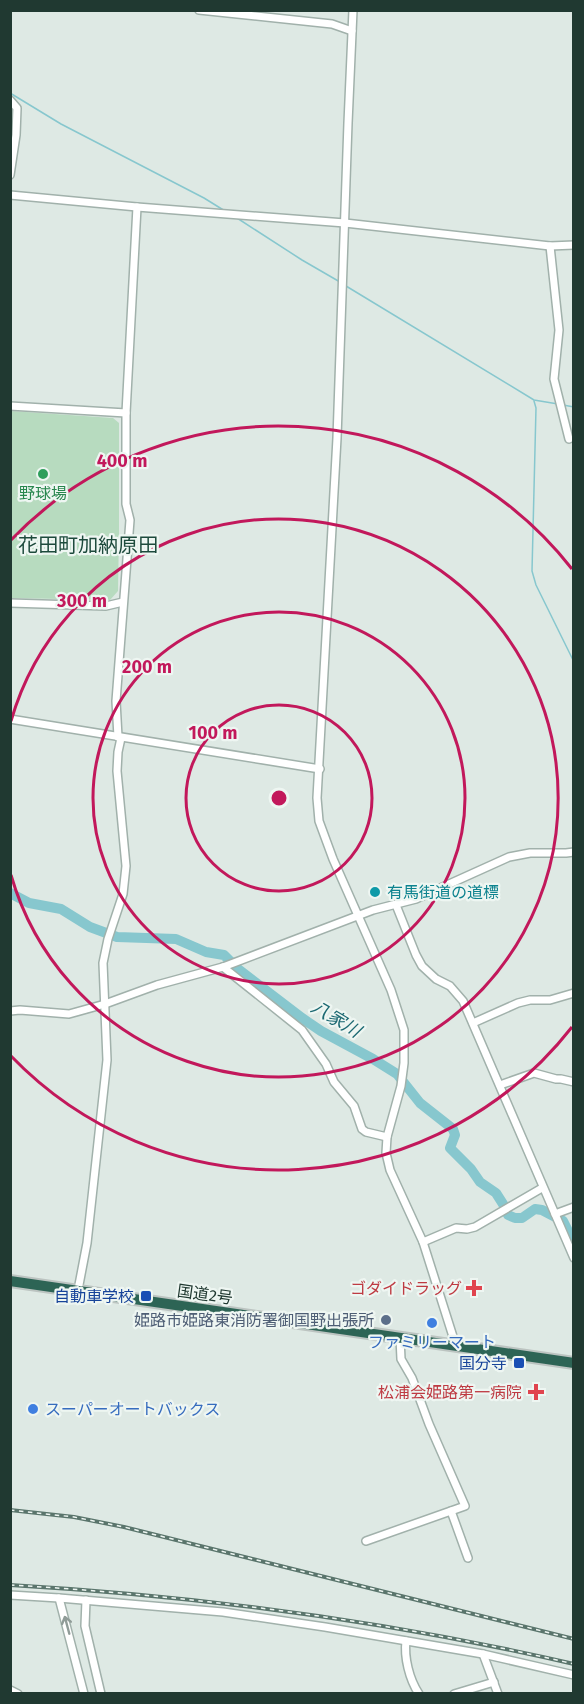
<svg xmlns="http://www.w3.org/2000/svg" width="584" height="1704" font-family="'Fira Sans','Noto Sans JP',sans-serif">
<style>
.green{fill:#b7dbbf}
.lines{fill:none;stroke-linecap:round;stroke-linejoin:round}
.stream{stroke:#87c7ce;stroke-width:1.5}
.river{stroke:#87c7ce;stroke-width:10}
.minor-casing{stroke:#a1b1ab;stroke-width:10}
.highway-casing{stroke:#bcc4c1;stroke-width:14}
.minor{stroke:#fff;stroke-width:7}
.highway{stroke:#2d6455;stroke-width:10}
.rail-casing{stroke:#5a756c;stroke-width:4}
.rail{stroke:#eef6f2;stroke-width:1.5;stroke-dasharray:4.5;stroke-linecap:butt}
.oneway{stroke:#909c98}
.ring{fill:none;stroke:#c2185b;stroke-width:3}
.leisure-dot{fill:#2e9e5b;stroke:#eef6f2;stroke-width:2}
.culture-dot{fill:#0f9aa8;stroke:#eef6f2;stroke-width:2}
.health-dot{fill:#e0444e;stroke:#eef6f2;stroke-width:2}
.transit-dot{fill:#1a4fb4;stroke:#eef6f2;stroke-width:2}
.service-dot{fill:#5c6f8a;stroke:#eef6f2;stroke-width:2}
.shop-dot{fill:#3f7fe0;stroke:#eef6f2;stroke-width:2}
.labels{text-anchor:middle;stroke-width:4.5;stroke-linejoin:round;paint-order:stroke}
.leisure-label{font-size:16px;fill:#27864d;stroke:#eef6f2}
.culture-label{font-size:16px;fill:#0d838f;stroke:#eef6f2;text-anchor:start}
.health-label{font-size:16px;fill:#be3a42;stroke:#eef6f2;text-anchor:end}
.street-label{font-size:16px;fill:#203931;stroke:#eef6f2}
.transit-label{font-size:16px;fill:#164399;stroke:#eef6f2;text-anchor:end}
.service-label{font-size:16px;fill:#4e5e75;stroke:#eef6f2;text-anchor:end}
.shop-label{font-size:16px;fill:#366cbe;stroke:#eef6f2}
.water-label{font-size:18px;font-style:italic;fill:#1c6972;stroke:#eef6f2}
.quarter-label{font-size:20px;fill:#1d4a3c;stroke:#eef6f2}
.centre{fill:#c2185b;stroke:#eef6f2;stroke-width:3}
.ring-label{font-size:18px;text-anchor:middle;font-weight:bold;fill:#c2185b;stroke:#eef6f2;stroke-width:4.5;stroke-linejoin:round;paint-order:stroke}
</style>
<rect width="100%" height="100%" fill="#dee9e4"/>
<polygon class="green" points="11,411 113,418 119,423 119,535 118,591 110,600 11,598"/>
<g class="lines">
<g class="stream">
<polyline points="10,93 61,124 204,198 225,211"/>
<polyline points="237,218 302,260 340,282"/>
<polyline points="346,286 534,400 558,404"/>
<polyline points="534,401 536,408 532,571 536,585 574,662"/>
<polyline points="563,405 574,407"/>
</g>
<polyline class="river" points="10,893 29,903 61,909 90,927 117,937 176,939 206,952 224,955 238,969 302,1018 321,1031 373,1059 397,1074 420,1103 453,1129 455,1135 450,1148 471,1169 480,1182 496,1193 503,1204 508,1215 515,1218 522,1218 535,1209 542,1210 563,1221 574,1243"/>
<defs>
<g id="minor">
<polyline points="199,10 332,24 352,31"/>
<polyline points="353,10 348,123 337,438 317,798 319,821 333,859 391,990 404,1030 404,1063 401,1086 387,1137 386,1153 390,1170 423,1242 456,1346"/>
<polyline points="10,100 17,108 16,135 10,175"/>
<polyline points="10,195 137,207 345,223 550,246 574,245"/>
<polyline points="550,246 559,330 554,379 569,439"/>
<polyline points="10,406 126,413"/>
<polyline points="10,603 106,606 123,602"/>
<polyline points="10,719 320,769"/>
<polyline points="118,737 116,701 130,520 126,504 126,413 137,207"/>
<polyline points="396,905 416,955 422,966 436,979 450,986 463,1001 574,1258"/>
<polyline points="223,967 302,1030 326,1064 334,1082 354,1106 362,1129 366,1132 387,1137"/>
<polyline points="10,1011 20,1010 69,1014 105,1004 157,985 223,967 373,910 416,899 509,857 530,853 566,853 574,852"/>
<polyline points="473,1023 518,1003 530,1000 550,1000 574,993"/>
<polyline points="500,1085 534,1073 556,1079 561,1079 574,1082"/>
<polyline points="555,1214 574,1207"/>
<polyline points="423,1242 456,1228 467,1229 475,1227 542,1188"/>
<polyline points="78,1290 87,1243 107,1060 103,963 108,939 123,894 126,866 117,771 118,752 121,738"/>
<polyline points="451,1511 468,1558"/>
<polyline points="366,1541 465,1506 429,1424 412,1378 401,1359 400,1338"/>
<polyline points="10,1595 59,1598 223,1612 325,1627 483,1654 574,1675"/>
<polyline points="59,1598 84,1694"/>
<polyline points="86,1600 85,1626 101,1694"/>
<path d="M406,1641c-2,16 3,38 13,53"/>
<polyline points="483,1654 498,1694"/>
<polyline points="10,1690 18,1694"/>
<polyline points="454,1694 494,1682"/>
</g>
<polyline id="highway" points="10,1281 574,1363"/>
</defs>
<use href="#minor" class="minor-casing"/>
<use href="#highway" class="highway-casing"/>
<use href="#minor" class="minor"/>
<use href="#highway" class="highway"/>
<defs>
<g id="rail">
<polyline points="10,1510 74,1517 124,1527 574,1639"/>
<path d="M10,1585c190,11 379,36 564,79"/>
</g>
</defs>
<use href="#rail" class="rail-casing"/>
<use href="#rail" class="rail"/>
</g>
<defs><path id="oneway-shaft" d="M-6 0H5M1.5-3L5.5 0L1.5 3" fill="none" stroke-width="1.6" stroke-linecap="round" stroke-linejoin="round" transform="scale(1.5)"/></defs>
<use class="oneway" href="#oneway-shaft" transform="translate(67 1625) rotate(-105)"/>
<g class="ring">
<circle cx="279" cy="798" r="93"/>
<circle cx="279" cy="798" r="186"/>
<path d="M11 721A279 279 0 1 1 11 875"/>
<path d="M572 1027A372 372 0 0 1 11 1056M11 540A372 372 0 0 1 572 569"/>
</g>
<circle class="leisure-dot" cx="43" cy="474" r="6"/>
<circle class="culture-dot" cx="375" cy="892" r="6"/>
<g class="health-dot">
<path d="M471 1279h6v6h6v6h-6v6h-6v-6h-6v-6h6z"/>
<path d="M533 1383h6v6h6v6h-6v6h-6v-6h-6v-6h6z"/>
</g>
<g class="transit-dot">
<rect x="140" y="1290" width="12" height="12" rx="3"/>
<rect x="513" y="1357" width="12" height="12" rx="3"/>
</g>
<circle class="service-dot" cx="386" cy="1320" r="6"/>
<g class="shop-dot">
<circle cx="432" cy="1323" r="6"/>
<circle cx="33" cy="1409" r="6"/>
</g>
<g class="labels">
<g class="leisure-label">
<text x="43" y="499">野球場</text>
</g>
<g class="culture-label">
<text x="387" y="898">有馬街道の道標</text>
</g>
<g class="health-label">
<text x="462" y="1294">ゴダイドラッグ</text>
<text x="522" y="1398">松浦会姫路第一病院</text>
</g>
<g class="street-label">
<text transform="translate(205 1294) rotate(8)" y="6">国道2号</text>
</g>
<g class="transit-label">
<text x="134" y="1302">自動車学校</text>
<text x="507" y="1369">国分寺</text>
</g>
<g class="service-label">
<text x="374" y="1326">姫路市姫路東消防署御国野出張所</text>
</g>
<g class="shop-label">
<text x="432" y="1348">ファミリーマート</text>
<text x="45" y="1415" text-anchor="start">スーパーオートバックス</text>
</g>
<g class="water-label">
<text transform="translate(336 1019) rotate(31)" y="6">八家川</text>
</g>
<g class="quarter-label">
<text x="88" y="552">花田町加納原田</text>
</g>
</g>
<circle cx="279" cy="798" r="9" class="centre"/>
<g class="ring-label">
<text x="122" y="467">400 m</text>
<text x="82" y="607">300 m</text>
<text x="147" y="673">200 m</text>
<text x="213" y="739">100 m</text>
</g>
<rect width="584" height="1704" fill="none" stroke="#203931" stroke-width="24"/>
</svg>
